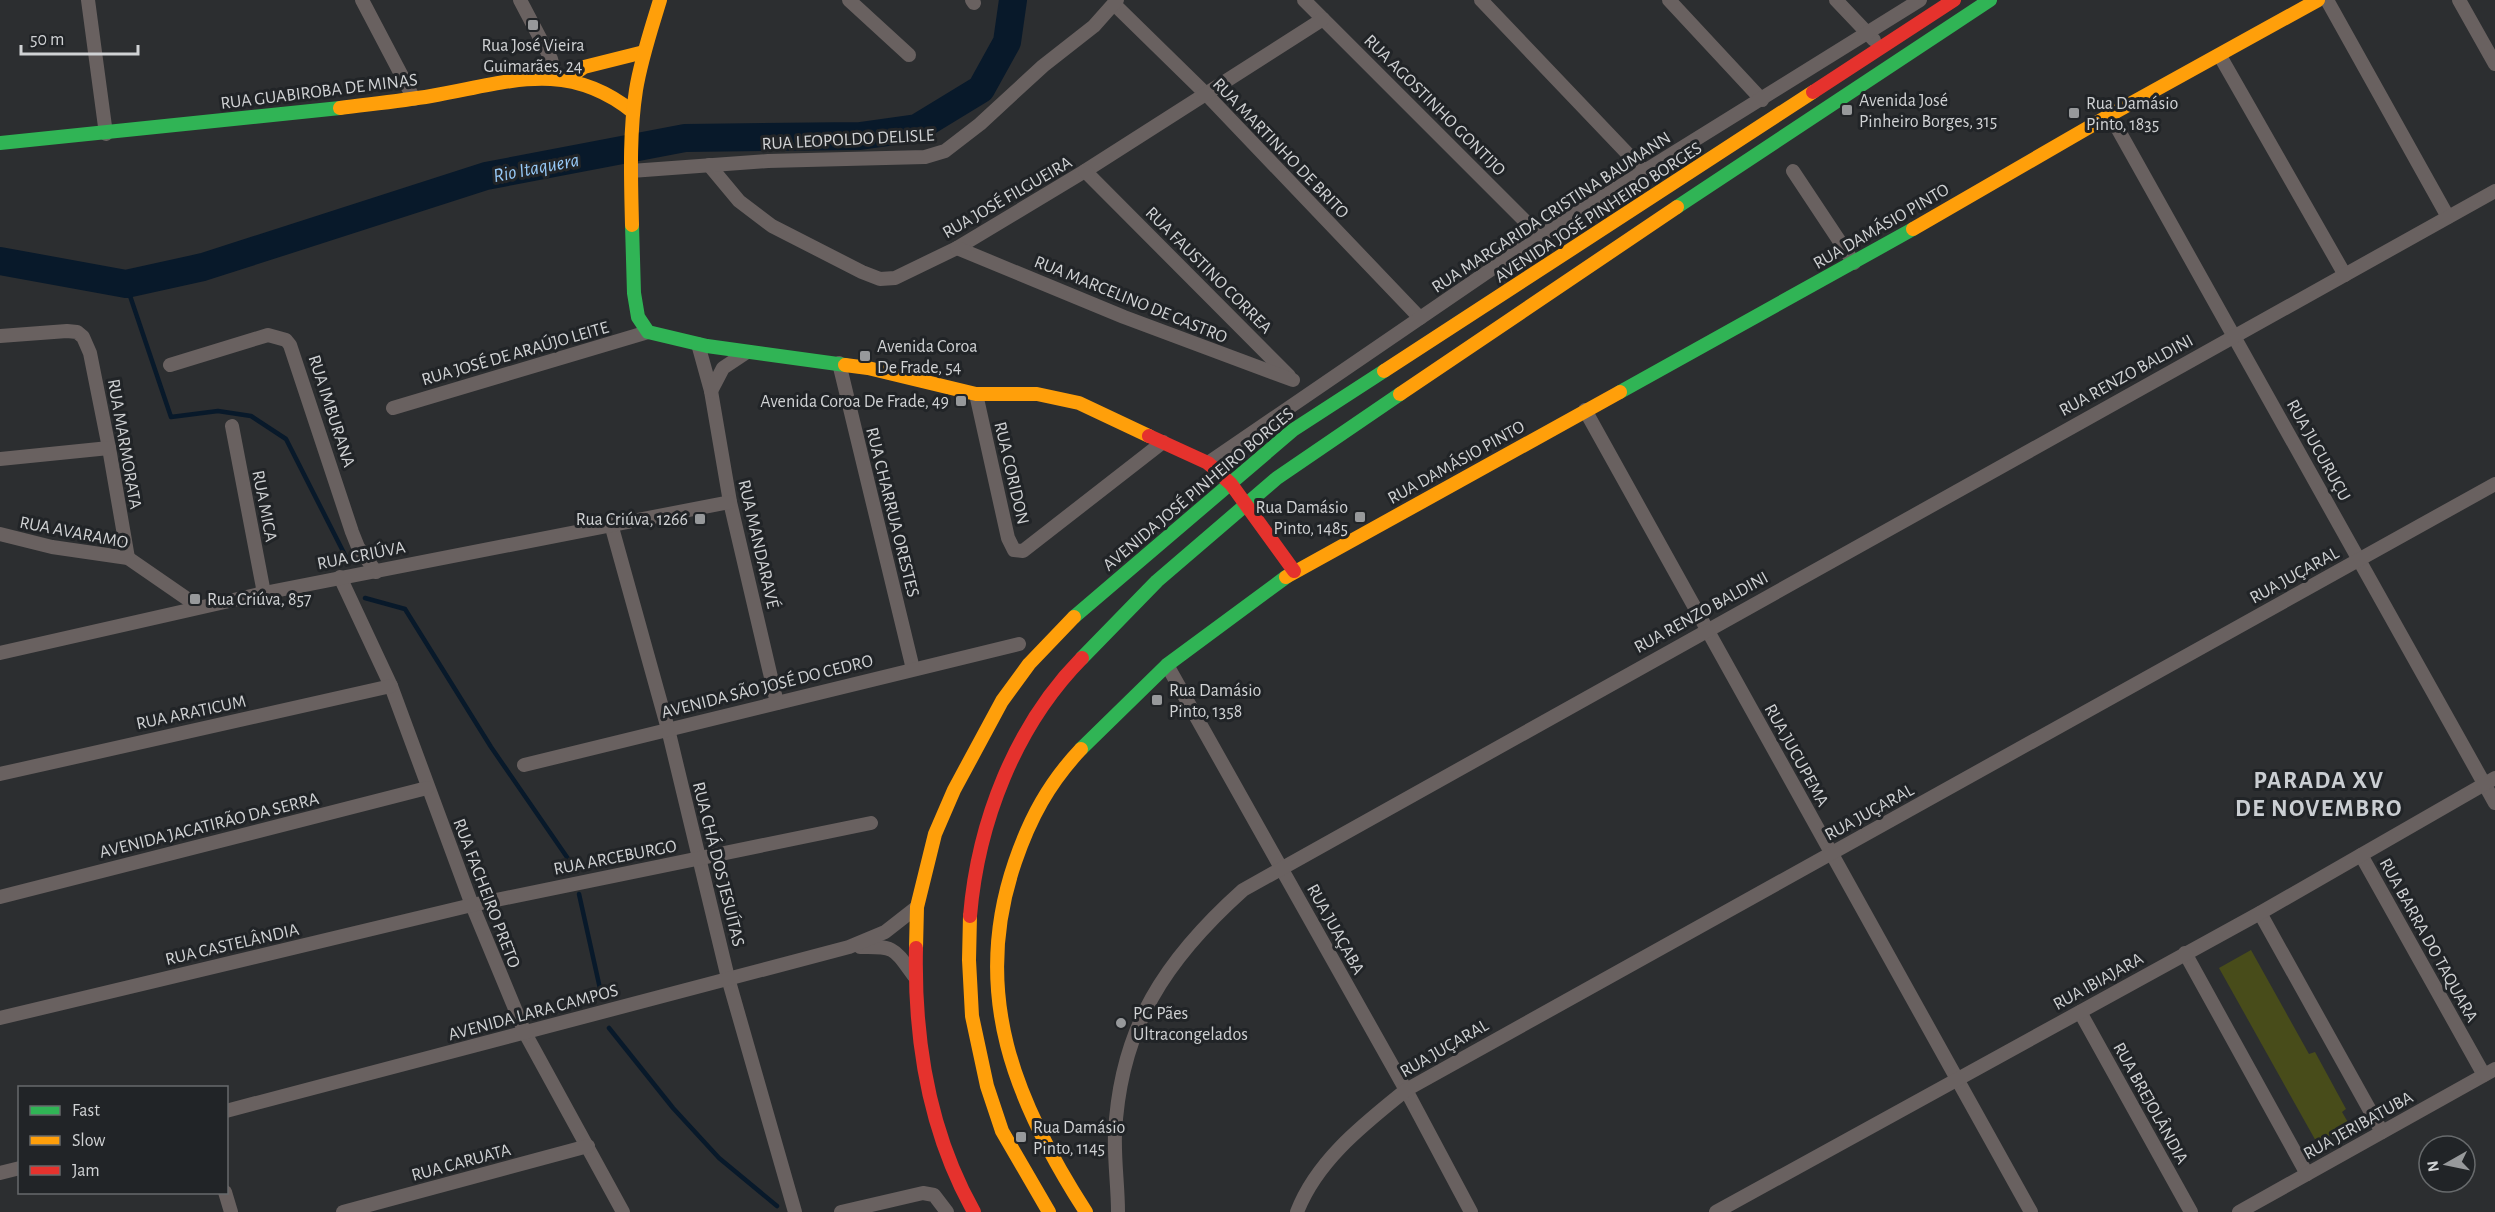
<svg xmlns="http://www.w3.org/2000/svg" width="2495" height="1212" font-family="'Alegreya Sans',sans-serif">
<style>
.green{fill:#484c1a}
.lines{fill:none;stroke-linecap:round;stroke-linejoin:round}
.stream{stroke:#08192a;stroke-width:4.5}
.river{stroke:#08192a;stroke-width:28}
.street{stroke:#696160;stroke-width:14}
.fast{stroke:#30b455;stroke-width:14}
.slow{stroke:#ff9f0a;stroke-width:14}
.jam{stroke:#e5322d;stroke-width:14}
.poi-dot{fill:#97999b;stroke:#212427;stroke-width:2}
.labels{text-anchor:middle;stroke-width:6;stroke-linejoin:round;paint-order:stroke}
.poi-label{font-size:18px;fill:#d0d2d4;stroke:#212427;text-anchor:start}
.street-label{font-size:18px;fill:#d0d2d4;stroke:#212427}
.water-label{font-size:20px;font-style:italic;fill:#97c9f7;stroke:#212427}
.district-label{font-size:24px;font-weight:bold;letter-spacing:1.5px;fill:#caced2;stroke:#212427}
</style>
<rect width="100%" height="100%" fill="#2c2e30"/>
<polygon class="green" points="2251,950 2309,1054 2315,1052 2346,1109 2342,1112 2349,1124 2317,1143 2219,968"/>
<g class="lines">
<g class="stream">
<polyline points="126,284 171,417 218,411 251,416 286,439 349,563"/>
<polyline points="365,598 405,609 491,747 571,863"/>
<polyline points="579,894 601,993"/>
<polyline points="609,1028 673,1108 719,1158 777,1206"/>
</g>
<polyline class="river" points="0,261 126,284 203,267 486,176 685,138 860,136 917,128 981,89 1007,42 1013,0"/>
<g class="street">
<polyline points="88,0 106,134"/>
<polyline points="362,0 414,99"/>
<polyline points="520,0 551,59 556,78"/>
<polyline points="849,0 909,55"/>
<polyline points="972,0 974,3"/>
<polyline points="1304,0 1540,236"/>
<polyline points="1481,0 1645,172"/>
<polyline points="1669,0 1762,100"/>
<polyline points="1836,0 1874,40"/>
<polyline points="2327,0 2448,217"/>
<polyline points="2459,0 2495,64"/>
<polyline points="1115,5 1207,95 1420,318"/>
<polyline points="2220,56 2345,275"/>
<polyline points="2110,115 2495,803"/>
<polyline points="709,165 739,201 772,226 862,272 880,279 895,278 957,248 1085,171 1323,19"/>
<polyline points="631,171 768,161 925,157 945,151 980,124 1043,66 1094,26 1117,0"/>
<polyline points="1085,171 1289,376"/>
<polyline points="1793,171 1854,263"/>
<polyline points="957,248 1124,317 1293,380"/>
<polyline points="0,336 67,331 77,332 83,337 90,353 109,448 128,558"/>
<polyline points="698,344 711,391 730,502 777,703"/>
<polyline points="839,363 913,669"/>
<polyline points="170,365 268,335 286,340 290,345 352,532 358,547 376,572"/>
<polyline points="711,391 723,368 747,352"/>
<polyline points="976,394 1008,538 1014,550 1023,551 1163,442"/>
<polyline points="393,408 648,332"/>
<polyline points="1585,410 2031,1212"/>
<polyline points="232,426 264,593"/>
<polyline points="0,459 109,448"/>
<polyline points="1208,463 1540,236 1920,0"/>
<polyline points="611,524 668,729 728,978 795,1212"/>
<polyline points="0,534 52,547 128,558 199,607"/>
<polyline points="340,577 391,686 472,905 525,1033 623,1212"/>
<polyline points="0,653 264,593 730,502"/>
<polyline points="1167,665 1406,1090 1471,1212"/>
<polyline points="524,765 1019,644"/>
<polyline points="0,774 391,686"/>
<polyline points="2361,855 2484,1075"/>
<polyline points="0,897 427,788"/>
<polyline points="2260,913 2382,1132"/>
<path d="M860,947c35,-1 34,1 54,29"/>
<polyline points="2185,953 2307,1174"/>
<polyline points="2080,1012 2191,1212"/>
<polyline points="0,1018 472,905 871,823"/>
<polyline points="226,1111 849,947 885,932 917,907"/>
<polyline points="0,1173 20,1168"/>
<polyline points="225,1192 231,1212"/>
<polyline points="343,1212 588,1146"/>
<polyline points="841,1212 923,1193 934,1195 947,1212"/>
<path d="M1118,1212c0,-26 -4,-52 -3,-78 5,-107 51,-175 128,-244l1252,-699"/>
<path d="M1297,1212c20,-52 67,-88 109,-122l1089,-606"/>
<polyline points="1716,1212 2260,913 2495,778"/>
<polyline points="2239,1212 2495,1069"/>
</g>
<g class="fast">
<polyline points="0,143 340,108"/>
<polyline points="1677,207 1990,0"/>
<polyline points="632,225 634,293 638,317 648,332 707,346 845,365"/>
<polyline points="1620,392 1913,229"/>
<polyline points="1074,617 1293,430 1384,371"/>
<polyline points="1082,658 1157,581 1277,478 1400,394"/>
<polyline points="1081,749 1167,665 1286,577"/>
</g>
<g class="slow">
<polyline points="567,79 584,67 644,52"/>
<path d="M340,108c31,-4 61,-7 91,-12 76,-13 135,-38 202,16"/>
<path d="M632,225c-1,-45 -3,-90 4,-135 5,-31 15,-60 24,-90"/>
<polyline points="1913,229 2110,115 2318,0"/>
<polyline points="845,365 868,368 976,394 1037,394 1079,403 1149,436"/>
<polyline points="1384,371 1813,92"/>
<polyline points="1400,394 1677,207"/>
<polyline points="1286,577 1620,392"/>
<path d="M1081,749c-32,34 -51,69 -66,113 -45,131 0,240 71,350"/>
<polyline points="970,916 969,960 972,1016 987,1086 1002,1131 1049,1212"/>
<polyline points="916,948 917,907 935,834 954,790 1002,701 1029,664 1074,617"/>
</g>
<g class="jam">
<polyline points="1813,92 1954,0"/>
<polyline points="1149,436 1208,463 1231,484 1294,571"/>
<path d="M970,916c8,-94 45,-190 112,-258"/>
<path d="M916,948c-2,91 13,184 58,264"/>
</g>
</g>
<g class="poi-dot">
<rect x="527" y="19" width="12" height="12" rx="3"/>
<rect x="1841" y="104" width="12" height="12" rx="3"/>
<rect x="2068" y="107" width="12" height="12" rx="3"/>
<rect x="859" y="350" width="12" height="12" rx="3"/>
<rect x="955" y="395" width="12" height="12" rx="3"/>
<rect x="1354" y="511" width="12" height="12" rx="3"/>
<rect x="694" y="513" width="12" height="12" rx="3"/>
<rect x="189" y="593" width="12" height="12" rx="3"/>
<rect x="1151" y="694" width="12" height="12" rx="3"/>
<circle cx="1121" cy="1023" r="6"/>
<rect x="1015" y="1131" width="12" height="12" rx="3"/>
</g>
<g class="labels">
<g class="poi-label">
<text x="533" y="51" text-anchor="middle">Rua José Vieira<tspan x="533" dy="21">Guimarães, 24</tspan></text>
<text x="1859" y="106">Avenida José<tspan x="1859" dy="21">Pinheiro Borges, 315</tspan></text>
<text x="2086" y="109">Rua Damásio<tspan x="2086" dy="21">Pinto, 1835</tspan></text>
<text x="877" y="352">Avenida Coroa<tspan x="877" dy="21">De Frade, 54</tspan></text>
<text x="949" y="407" text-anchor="end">Avenida Coroa De Frade, 49</text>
<text x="1348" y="513" text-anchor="end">Rua Damásio<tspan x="1348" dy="21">Pinto, 1485</tspan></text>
<text x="688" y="525" text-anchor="end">Rua Criúva, 1266</text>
<text x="207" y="605">Rua Criúva, 857</text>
<text x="1169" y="696">Rua Damásio<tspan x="1169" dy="21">Pinto, 1358</tspan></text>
<text x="1133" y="1019">PG Pães<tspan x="1133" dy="21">Ultracongelados</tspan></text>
<text x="1033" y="1133">Rua Damásio<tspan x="1033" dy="21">Pinto, 1145</tspan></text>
</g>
<g class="street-label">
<text transform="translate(319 91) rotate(-7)" y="6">RUA GUABIROBA DE MINAS</text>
<text transform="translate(1435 105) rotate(45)" y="6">RUA AGOSTINHO GONTIJO</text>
<text transform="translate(848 139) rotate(-3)" y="6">RUA LEOPOLDO DELISLE</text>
<text transform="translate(1281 148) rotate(46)" y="6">RUA MARTINHO DE BRITO</text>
<text transform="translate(1007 197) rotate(-30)" y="6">RUA JOSÉ FILGUEIRA</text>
<text transform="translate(1551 212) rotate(-33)" y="6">RUA MARGARIDA CRISTINA BAUMANN</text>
<text transform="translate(1598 212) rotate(-33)" y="6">AVENIDA JOSÉ PINHEIRO BORGES</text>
<text transform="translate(1881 226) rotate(-30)" y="6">RUA DAMÁSIO PINTO</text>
<text transform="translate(1209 270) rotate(45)" y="6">RUA FAUSTINO CORREA</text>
<text transform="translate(1131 299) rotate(22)" y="6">RUA MARCELINO DE CASTRO</text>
<text transform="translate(515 353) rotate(-16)" y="6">RUA JOSÉ DE ARAÚJO LEITE</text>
<text transform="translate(2126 375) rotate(-29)" y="6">RUA RENZO BALDINI</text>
<text transform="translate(332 411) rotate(72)" y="6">RUA IMBURANA</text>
<text transform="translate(125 444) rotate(80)" y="6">RUA MARMORATA</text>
<text transform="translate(2319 450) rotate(61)" y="6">RUA JUCURUÇU</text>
<text transform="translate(1456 462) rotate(-29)" y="6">RUA DAMÁSIO PINTO</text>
<text transform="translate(1012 473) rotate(77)" y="6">RUA CORIDON</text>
<text transform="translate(1198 489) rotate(-40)" y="6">AVENIDA JOSÉ PINHEIRO BORGES</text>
<text transform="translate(265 506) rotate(79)" y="6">RUA MICA</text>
<text transform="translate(893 512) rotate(76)" y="6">RUA CHARRUA ORESTES</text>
<text transform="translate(74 532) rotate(11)" y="6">RUA AVARAMO</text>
<text transform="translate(759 544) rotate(77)" y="6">RUA MANDARAVÉ</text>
<text transform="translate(361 555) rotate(-11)" y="6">RUA CRIÚVA</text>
<text transform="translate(2294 575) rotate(-29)" y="6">RUA JUÇARAL</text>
<text transform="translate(1701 612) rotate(-29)" y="6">RUA RENZO BALDINI</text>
<text transform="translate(767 686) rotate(-14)" y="6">AVENIDA SÃO JOSÉ DO CEDRO</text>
<text transform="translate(191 712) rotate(-12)" y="6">RUA ARATICUM</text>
<text transform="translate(1797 755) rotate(61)" y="6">RUA JUCUPEMA</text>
<text transform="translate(1869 812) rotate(-29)" y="6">RUA JUÇARAL</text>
<text transform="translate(209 825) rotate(-14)" y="6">AVENIDA JACATIRÃO DA SERRA</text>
<text transform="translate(615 857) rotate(-11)" y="6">RUA ARCEBURGO</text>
<text transform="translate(719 864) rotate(76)" y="6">RUA CHÁ DOS JESUÍTAS</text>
<text transform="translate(487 893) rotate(69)" y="6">RUA FACHEIRO PRETO</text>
<text transform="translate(1336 929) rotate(61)" y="6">RUA JUAÇABA</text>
<text transform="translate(2429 940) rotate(61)" y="6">RUA BARRA DO TAQUARA</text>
<text transform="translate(232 944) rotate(-13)" y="6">RUA CASTELÂNDIA</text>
<text transform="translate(2098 981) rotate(-29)" y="6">RUA IBIAJARA</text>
<text transform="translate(533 1012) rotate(-15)" y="6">AVENIDA LARA CAMPOS</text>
<text transform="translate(1444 1048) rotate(-30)" y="6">RUA JUÇARAL</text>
<text transform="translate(2151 1103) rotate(61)" y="6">RUA BREJOLÂNDIA</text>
<text transform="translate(2358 1125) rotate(-29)" y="6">RUA JERIBATUBA</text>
<text transform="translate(461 1162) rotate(-15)" y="6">RUA CARUATA</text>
</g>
<g class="water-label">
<text transform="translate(536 167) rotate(-11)" y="7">Rio Itaquera</text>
</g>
<g class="district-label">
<text x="2319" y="788">PARADA XV<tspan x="2319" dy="28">DE NOVEMBRO</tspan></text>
</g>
</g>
<rect x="18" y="1086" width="210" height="108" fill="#212427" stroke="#676a6c" stroke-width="1.5"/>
<rect x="30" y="1106" width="30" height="9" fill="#30b455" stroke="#676a6c" stroke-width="1.5"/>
<text x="72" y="1116" font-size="18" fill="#d0d2d4">Fast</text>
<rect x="30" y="1136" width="30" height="9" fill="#ff9f0a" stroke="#676a6c" stroke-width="1.5"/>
<text x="72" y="1146" font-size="18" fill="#d0d2d4">Slow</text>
<rect x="30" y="1166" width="30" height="9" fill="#e5322d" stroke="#676a6c" stroke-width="1.5"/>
<text x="72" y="1176" font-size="18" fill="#d0d2d4">Jam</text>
<g transform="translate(2447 1164) rotate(261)"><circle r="28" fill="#212427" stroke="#676a6c" stroke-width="1.5"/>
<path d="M0-4.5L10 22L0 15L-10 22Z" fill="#97999b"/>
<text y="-9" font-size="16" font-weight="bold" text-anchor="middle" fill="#d0d2d4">N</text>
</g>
<path d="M21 45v9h117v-9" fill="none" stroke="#d0d2d4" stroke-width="3"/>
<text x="30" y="45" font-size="18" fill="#d0d2d4" stroke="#212427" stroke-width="4.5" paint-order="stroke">50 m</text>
</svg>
